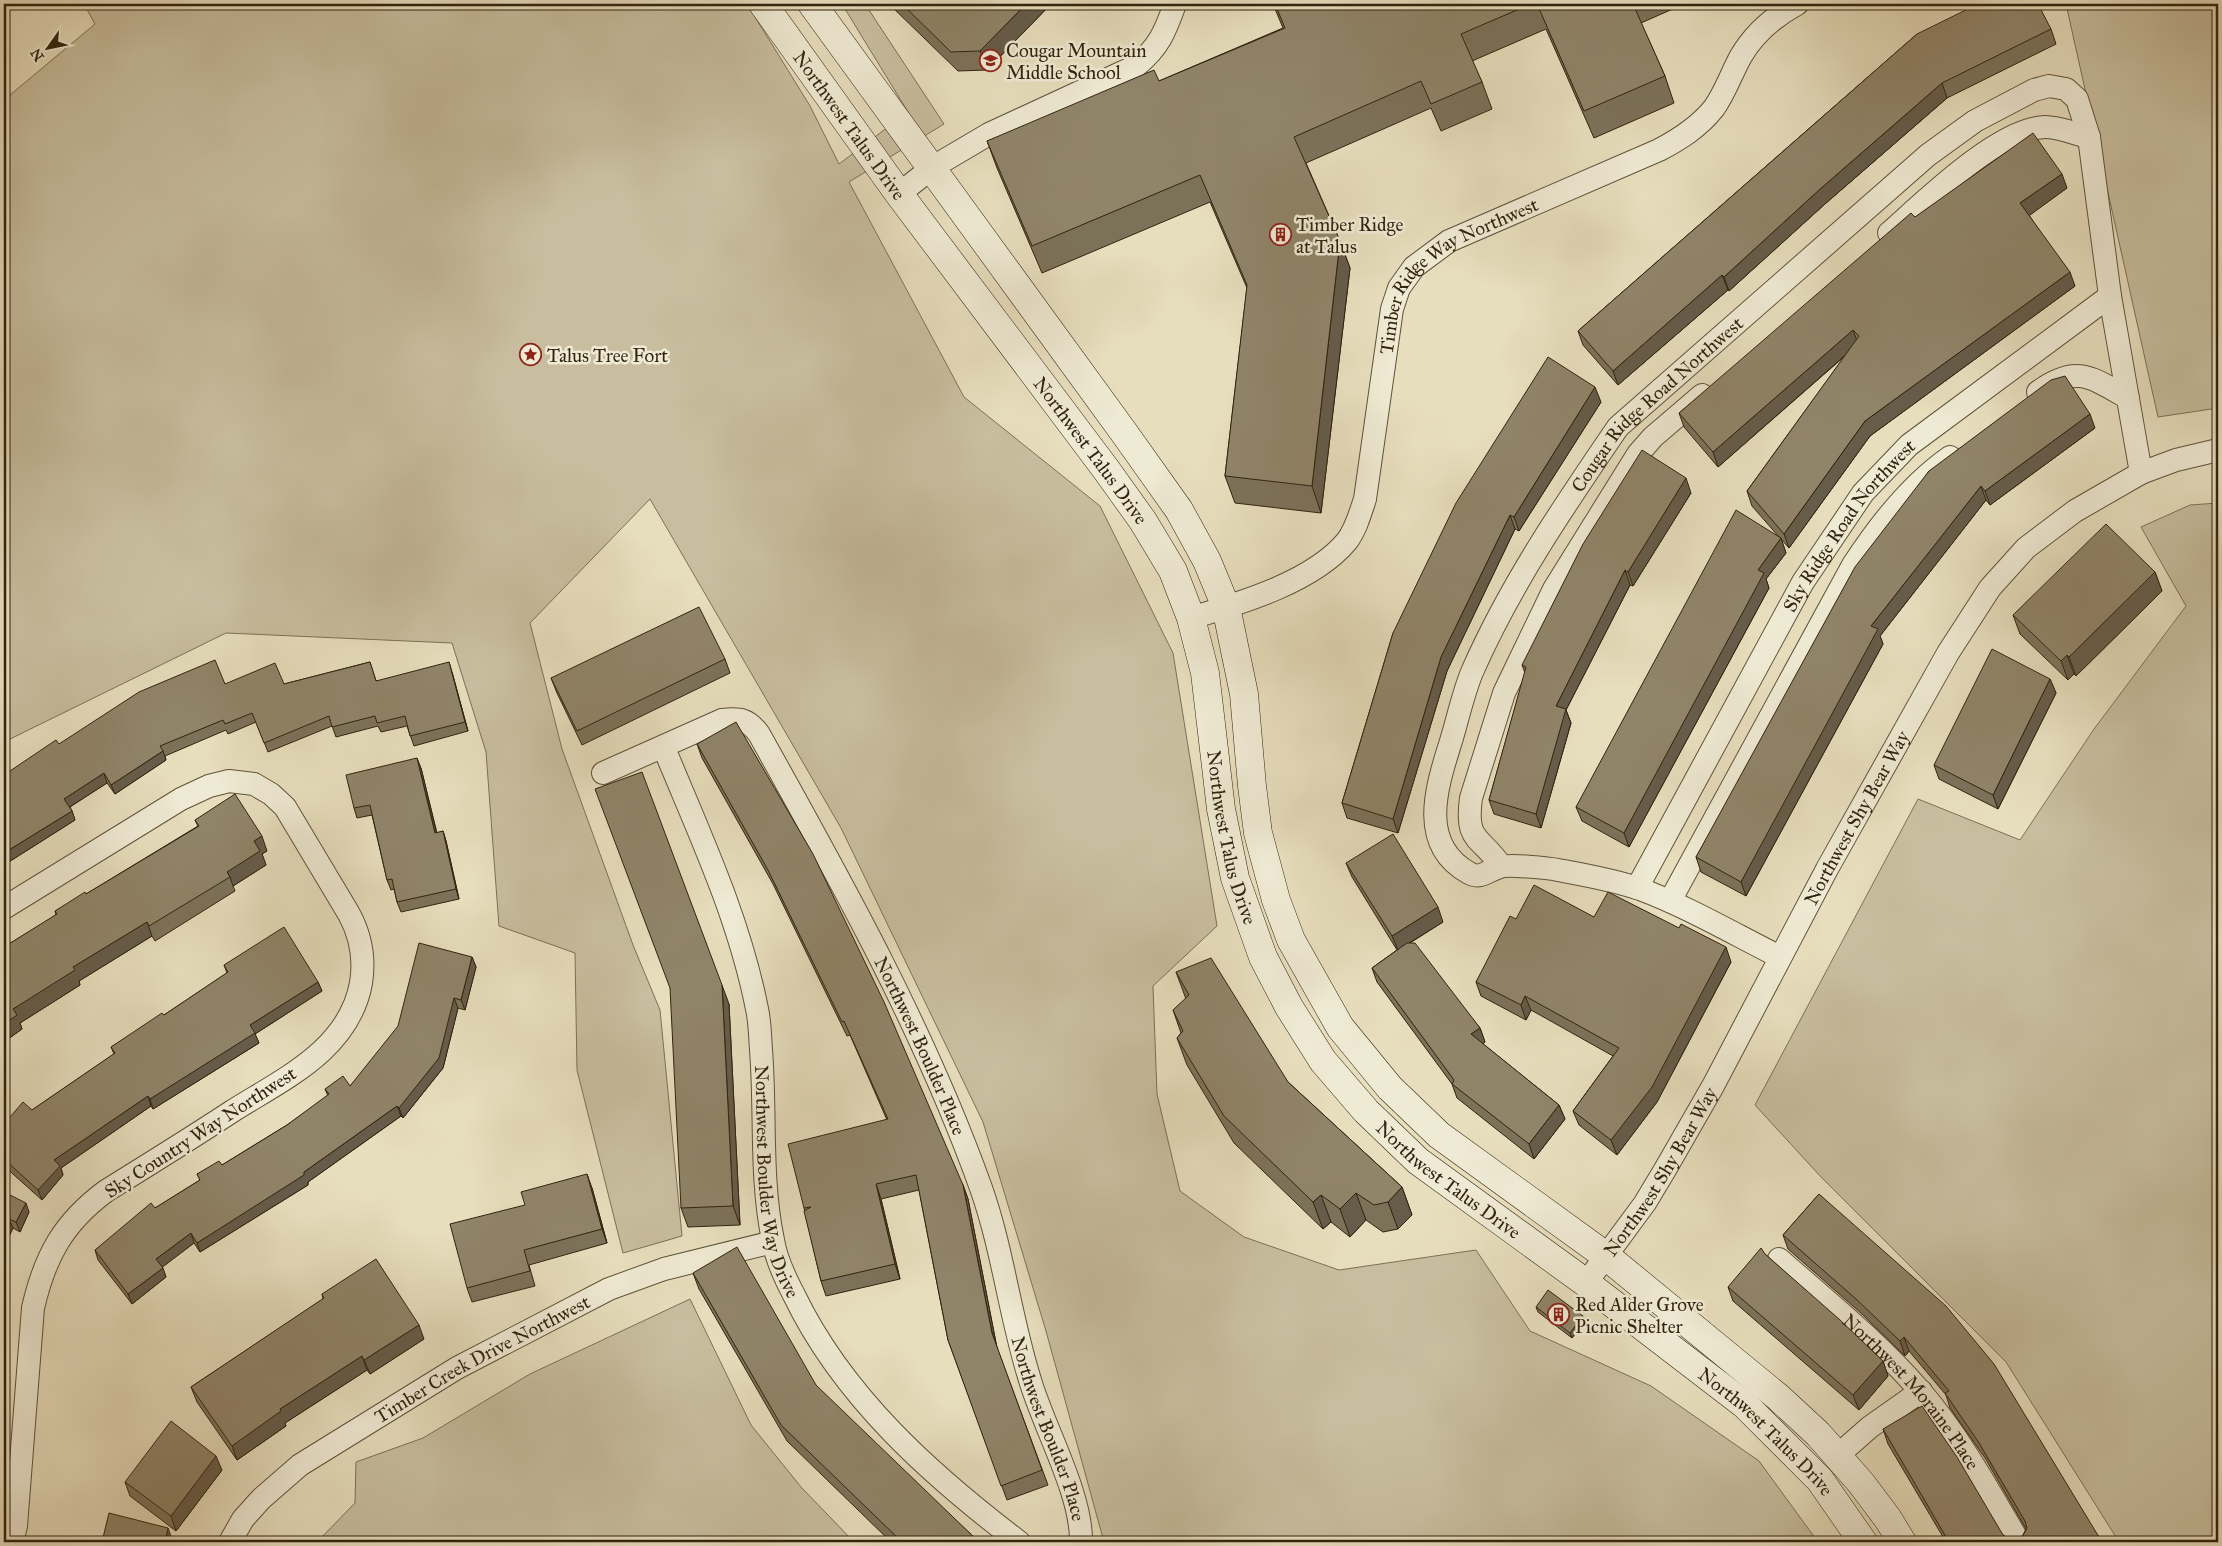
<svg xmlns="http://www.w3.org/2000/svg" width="2222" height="1546" font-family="'IM FELL Great Primer',serif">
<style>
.green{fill:#c8be9f;stroke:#7c7057}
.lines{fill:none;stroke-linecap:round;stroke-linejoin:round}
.street-casing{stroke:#5e523a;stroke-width:24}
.secondary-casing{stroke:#31230f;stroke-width:29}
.street{stroke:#efead4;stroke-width:22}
.secondary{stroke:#efead4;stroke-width:28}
.wall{fill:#7c725a;stroke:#31230f}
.shaded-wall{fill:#655c4a;stroke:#31230f}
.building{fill:#908469;stroke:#31230f}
.labels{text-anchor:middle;stroke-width:5;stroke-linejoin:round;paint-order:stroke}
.poi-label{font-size:19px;fill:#31230f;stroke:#efead4;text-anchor:start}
.street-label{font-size:19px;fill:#31230f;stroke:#efead4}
</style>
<rect width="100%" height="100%" fill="#e7debd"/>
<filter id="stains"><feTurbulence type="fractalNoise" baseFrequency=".004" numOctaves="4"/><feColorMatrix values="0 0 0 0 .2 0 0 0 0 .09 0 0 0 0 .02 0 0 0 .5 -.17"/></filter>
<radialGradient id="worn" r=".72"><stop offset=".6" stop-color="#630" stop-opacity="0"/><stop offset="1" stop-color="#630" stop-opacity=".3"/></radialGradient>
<g class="green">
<polygon points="84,4 747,4 810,106 839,164 908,112 842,4 865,4 944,124 849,182 964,397 1100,506 1173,653 1217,926 1153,986 1157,1094 1180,1191 1244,1237 1339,1270 1476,1250 1530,1331 1651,1386 1759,1461 1818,1542 1104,1542 1046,1331 983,1122 841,828 650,499 530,623 562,749 633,945 660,1010 682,1236 623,1253 577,1070 575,953 499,926 486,752 452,643 226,633 4,742 4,100 95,24"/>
<polygon points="2066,4 2218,4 2218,408 2158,417"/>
<polygon points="2218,503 2218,1542 2119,1542 2006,1362 1821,1177 1755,1105 1918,799 2020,840 2094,729 2186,606 2141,527 2190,505"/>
<polygon points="690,1299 751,1425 801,1487 854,1542 317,1542 355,1503 356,1462 423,1438 530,1374"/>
</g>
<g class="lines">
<defs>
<g id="street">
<path d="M899,194l34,-27 56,-33 147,-68c23,-19 29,-34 39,-62"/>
<path d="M1889,233c34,-30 110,-105 156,-106 14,0 30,7 44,10"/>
<path d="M2038,392c38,-28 53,-15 90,6"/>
<path id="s1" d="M1191,618c50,-15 122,-36 156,-77 9,-12 13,-27 18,-42l27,-190 7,-21 15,-21 35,-26 210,-91c21,-11 40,-23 55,-42 11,-15 18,-36 27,-52 13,-22 34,-40 56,-52"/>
<path id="s2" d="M664,748c35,85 75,169 93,261 3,13 3,27 4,41 5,63 -1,128 12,190 3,19 12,38 21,55 49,102 137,180 225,247"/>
<path id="s3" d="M603,773l119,-53c18,-2 26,-1 37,14 82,147 165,295 222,454 22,62 29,129 49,192 14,48 52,114 51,162"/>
<path d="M1501,866c-21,-31 -36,-23 -30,-68l33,-105 50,-104 84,-135 15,-17 49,-42"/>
<path id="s4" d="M1637,888l166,-306 60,-89 46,-48 201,-149"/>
<path d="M1670,901l183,-336c26,-40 57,-80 97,-108"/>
<path d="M4,908l177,-109 28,-13 20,-5 25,3 17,10 14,13 64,107c12,22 16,44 12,69 -12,67 -78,96 -130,129 -41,27 -83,53 -125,79 -43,32 -61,65 -73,117l-17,218 -4,16"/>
<path id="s5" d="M1780,957c-46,-23 -92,-50 -140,-68 -26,-9 -55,-14 -82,-19 -9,-2 -51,-6 -58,-3 -12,3 -19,13 -31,6 -52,-29 -32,-87 -18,-132 7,-23 12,-47 21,-69 38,-87 92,-166 146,-245l310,-272 47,-34 59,-31 15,-4 17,3 11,10 12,38 21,159 31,177"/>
<path id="s6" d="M1779,1259c49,43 100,84 142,133 39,45 68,99 98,150"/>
<path id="s7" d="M1586,1283l59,-80 21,-35 47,-82 114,-217 121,-216 42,-65 36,-40 49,-37 66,-38 35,-13 42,-10"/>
<polyline points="1837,1456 1870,1427 1921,1391"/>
<path id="s8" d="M230,1542l13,-23 18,-20 39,-34 157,-97 152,-79 55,-20 109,-27"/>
</g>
<g id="secondary">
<path id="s9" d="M763,4l136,190 206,274 38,53 30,50 18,47 14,55 16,136 14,69 28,79 26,50 34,54 43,50 52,50 168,122 159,122 75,75 43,62"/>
<polyline points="812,4 1125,434 1179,510 1207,561 1226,607 1244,694 1252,786 1258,833 1276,900 1291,940 1340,1027 1390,1088 1439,1135 1606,1256 1778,1397 1818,1434 1861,1483 1888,1519 1902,1542"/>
</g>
</defs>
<use href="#street" class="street-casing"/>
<use href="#secondary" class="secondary-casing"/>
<use href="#street" class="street"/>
<use href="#secondary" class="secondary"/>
</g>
<g class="wall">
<polygon points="889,4 1051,4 987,70 958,71"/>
<polygon points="1273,4 1684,4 1641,23 1665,76 1674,103 1594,138 1546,29 1472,61 1482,82 1492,109 1441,131 1431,108 1306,163 1340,241 1350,268 1321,513 1235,503 1225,476 1247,288 1210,202 1042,273 997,168 987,141 1159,81 1283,28"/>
<polygon points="2051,29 2056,44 1947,98 1825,204 1729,291 1728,290 1618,385 1583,345 1578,331 1917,34"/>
<polygon points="2067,188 2029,215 2075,286 1870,436 1789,548 1781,539 1786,553 1766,579 1769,588 1629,847 1582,821 1576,807 1779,537 1752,506 1747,491 1845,356 1718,467 1684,427 1679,413 1915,217"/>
<polygon points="1601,402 1519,531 1515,529 1447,671 1398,833 1347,818 1342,803 1393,633"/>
<polygon points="2095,428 1990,505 1986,500 1880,636 1883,644 1746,896 1701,872 1696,857 1929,471"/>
<polygon points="1691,493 1633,586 1630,585 1566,710 1571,723 1541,828 1494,814 1489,800 1525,673 1522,665"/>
<polygon points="2155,572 2162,591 2076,676 2074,674 2068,680 2020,634 2013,615"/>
<polygon points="725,659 730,673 582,745 557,693 551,678"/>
<polygon points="370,662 376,681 452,672 468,731 414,746 407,726 381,732 378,726 336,737 332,726 268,752 256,722 228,734 226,730 165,756 166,760 115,794 107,783 70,807 72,811 75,820 4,865 4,775 59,744 225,684 284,684"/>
<polygon points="2050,679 2056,693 1998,809 1939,779 1934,765"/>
<polygon points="697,744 963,1185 968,1199 997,1348 1048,1485 1007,1500 948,1340 919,1190 881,1199 900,1279 826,1296 821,1281 804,1208 887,1120 850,1035 847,1036 773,884 702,758"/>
<polygon points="421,768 437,833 443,831 446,841 459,899 401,912 397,902 394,889 391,890 387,880 372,815 357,818 354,808"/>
<polygon points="195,820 267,851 262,854 266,865 233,886 235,891 155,941 152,936 79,981 80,985 20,1023 22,1029 4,1042 4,947 56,915 55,911 86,894 198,826"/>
<polygon points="1346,863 1443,922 1410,943 1480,1028 1485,1042 1483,1044 1559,1105 1565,1119 1534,1159 1457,1098 1452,1084 1377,982 1372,968 1397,950 1352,877"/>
<polygon points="1594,917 1731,962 1657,1102 1617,1155 1579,1125 1573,1111 1613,1056 1531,1010 1526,1020 1481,996 1476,982 1516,919"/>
<polygon points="472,957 476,967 465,1010 458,1008 443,1068 403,1118 401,1116 308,1182 308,1185 200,1252 194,1243 162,1267 166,1277 132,1304 98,1260 95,1250 155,1208 200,1180 197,1174 222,1165 287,1125 328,1096 325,1089 350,1086"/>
<polygon points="224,965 318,982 322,991 255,1034 259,1043 153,1109 151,1106 61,1168 63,1175 42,1200 4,1166 4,1124 32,1110 114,1054 111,1047 164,1015 227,973"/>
<polygon points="1176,972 1288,1082 1402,1187 1412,1215 1398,1229 1383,1232 1366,1220 1350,1237 1331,1222 1323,1229 1234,1143 1187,1065 1177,1038 1181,1033 1173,1010 1186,999"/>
<polygon points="729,1004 740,1225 688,1227 681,1208"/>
<polygon points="592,1188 607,1243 529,1265 535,1286 472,1302 467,1288"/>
<polygon points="4,1192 29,1212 20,1232 13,1228 4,1247"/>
<polygon points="1819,1194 2102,1542 1946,1542 1888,1444 1883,1429 2003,1535 2013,1541 2021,1539 2026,1529 1985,1458 1950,1408 1946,1395 1909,1351 1905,1356 1862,1314 1788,1249 1783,1235"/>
<polygon points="1765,1254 1883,1361 1888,1376 1859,1410 1733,1301 1728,1287"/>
<polygon points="693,1273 979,1542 891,1542 787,1441 699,1289"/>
<polygon points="322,1294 424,1339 370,1374 367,1370 285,1423 286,1426 237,1460 197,1402 191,1387 323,1299"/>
<polygon points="1536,1307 1585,1321 1572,1338 1538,1312"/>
<polygon points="222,1470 176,1531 130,1496 125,1482"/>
</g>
<g class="shaded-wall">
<polygon points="1026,4 1051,4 987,70 980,51"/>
<polygon points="1942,83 1947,98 1825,204 1729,291 1724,277 1819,190"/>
<polygon points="2062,174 2067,188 2026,218 2020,203"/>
<polygon points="1340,241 1350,268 1321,513 1312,486"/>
<polygon points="2070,272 2075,286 1870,436 1789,548 1784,534 1865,421"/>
<polygon points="1722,275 1728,290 1618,385 1613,371"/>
<polygon points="1853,330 1858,344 1718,467 1713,452"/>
<polygon points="1595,387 1601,402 1519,531 1514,517"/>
<polygon points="2090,414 2095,428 1990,505 1985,491"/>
<polygon points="1686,478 1691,493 1633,586 1628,572"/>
<polygon points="1981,486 1986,500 1880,636 1883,644 1746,896 1741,882 1871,626"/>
<polygon points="1510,515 1515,529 1447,671 1398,833 1393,819 1441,657"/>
<polygon points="1781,538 1786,553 1766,579 1769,588 1629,847 1624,833 1758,570"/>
<polygon points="1625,570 1630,585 1566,710 1571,723 1541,828 1536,814 1556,706"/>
<polygon points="2155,572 2162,591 2076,676 2069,657"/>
<polygon points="2067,655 2074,674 2068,680 2061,661"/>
<polygon points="449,662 452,672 468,731 465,722"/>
<polygon points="2050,679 2056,693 1998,809 1993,795"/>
<polygon points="163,751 166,760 115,794 111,785"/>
<polygon points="417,758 421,768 439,843 435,833"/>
<polygon points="104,773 107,783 68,808 64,799"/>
<polygon points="72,811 75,820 4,865 4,853"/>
<polygon points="443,831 446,841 459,899 456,889"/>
<polygon points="262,836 267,851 262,854 266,865 233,886 230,877 227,872 254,841"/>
<polygon points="1438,907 1443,922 1398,950 1392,936"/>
<polygon points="147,922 152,936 79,981 80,985 20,1023 22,1029 4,1042 4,1024 13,1009 73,967"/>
<polygon points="1726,947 1731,962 1657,1102 1617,1155 1611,1140"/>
<polygon points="472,957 476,967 465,1010 461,1000"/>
<polygon points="318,982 322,991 255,1034 259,1043 153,1109 150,1099 250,1025"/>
<polygon points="722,985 729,1004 740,1225 733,1206"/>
<polygon points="1525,996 1531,1010 1526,1020 1521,1005"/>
<polygon points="454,998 458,1008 443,1068 403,1118 399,1108"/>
<polygon points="1480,1028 1485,1042 1477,1049 1471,1034"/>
<polygon points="148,1096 151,1106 61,1168 63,1175 42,1200 38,1190 54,1160"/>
<polygon points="1559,1105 1565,1119 1534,1159 1529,1144"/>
<polygon points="397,1106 401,1116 308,1182 308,1185 200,1252 197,1243 304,1172"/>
<polygon points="587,1174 592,1188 607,1243 602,1229"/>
<polygon points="876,1184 881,1199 900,1279 895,1264"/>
<polygon points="963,1185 968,1199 997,1348 992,1333"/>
<polygon points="1402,1187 1412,1215 1398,1229 1388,1202"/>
<polygon points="1356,1193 1366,1220 1350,1237 1340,1209"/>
<polygon points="1321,1195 1331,1222 1323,1229 1313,1202"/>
<polygon points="26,1203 29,1212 20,1232 16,1222"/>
<polygon points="9,1219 13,1228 4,1247 4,1230"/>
<polygon points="191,1233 194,1243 160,1269 156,1259"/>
<polygon points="163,1268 166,1277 132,1304 128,1294"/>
<polygon points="1583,1316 1585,1321 1572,1338 1570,1333"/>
<polygon points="419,1325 424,1339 370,1374 364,1360"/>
<polygon points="1904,1337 1909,1351 1905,1356 1900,1341"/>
<polygon points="362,1356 367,1370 285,1423 286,1426 237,1460 232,1446 280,1409"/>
<polygon points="1883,1361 1888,1376 1859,1410 1853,1395"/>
<polygon points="216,1456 222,1470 176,1531 171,1516"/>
<polygon points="168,1528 173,1542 165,1542"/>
</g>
<g class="building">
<polygon points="902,4 1026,4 980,51 951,52"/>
<polygon points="1275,4 1531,4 1461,34 1482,82 1431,104 1421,81 1294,137 1340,241 1312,486 1225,476 1247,285 1200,175 1032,246 987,141 1154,70 1159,81 1285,28"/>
<polygon points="1537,4 1633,4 1665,76 1584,111"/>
<polygon points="1978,4 2038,4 2051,29 1942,83 1819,190 1724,277 1722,275 1613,371 1578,331 1917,34"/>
<polygon points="2033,133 2062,174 2020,203 2070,272 1865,421 1784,534 1747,491 1859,336 1853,330 1713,452 1679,413 1911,213 1915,217"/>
<polygon points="1548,357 1595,387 1514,517 1510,515 1441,657 1393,819 1342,803 1393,633 1456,503"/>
<polygon points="2065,376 2090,414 1985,491 1981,486 1871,626 1878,629 1741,882 1696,857 1855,567 1929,471 2051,380"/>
<polygon points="1642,450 1686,478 1628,572 1625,570 1556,706 1566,709 1536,814 1489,800 1526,667 1522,665 1583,544"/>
<polygon points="1736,510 1781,538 1758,570 1764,573 1624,833 1576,807"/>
<polygon points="2106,524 2155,572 2069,657 2067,655 2061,661 2013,615"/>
<polygon points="699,607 725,659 577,731 551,678"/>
<polygon points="1992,649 2050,679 1993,795 1934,765"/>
<polygon points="215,660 225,684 275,663 284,684 370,662 376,681 449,662 465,722 410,736 405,716 377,723 375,716 332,727 329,716 264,743 252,713 225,724 223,720 160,746 163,751 111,785 104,773 64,799 72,811 4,853 4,775 56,740 59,744 139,692"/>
<polygon points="736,722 813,854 884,1002 963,1185 992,1333 1042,1470 1001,1486 948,1340 916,1175 876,1184 895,1264 821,1281 804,1211 811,1207 804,1208 788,1144 888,1119 844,1021 842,1022 768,870 697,744"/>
<polygon points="417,758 435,833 443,831 456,889 397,902 392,879 387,880 370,805 354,808 346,775"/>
<polygon points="642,772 722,985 733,1206 681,1208 670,988 595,789"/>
<polygon points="235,794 262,836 254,841 260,851 227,872 230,877 149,926 147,922 73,967 75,970 13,1009 17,1015 4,1024 4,947 57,914 55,911 85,892 86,894 199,826 195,820"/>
<polygon points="1393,834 1438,907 1392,936 1346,863"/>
<polygon points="1534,885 1594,917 1608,892 1679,928 1681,924 1726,947 1652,1087 1611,1140 1573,1111 1619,1048 1525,996 1521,1005 1476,982 1510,916 1516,919"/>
<polygon points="284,927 318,982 250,1025 255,1033 150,1099 148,1096 54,1160 60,1166 38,1190 4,1159 4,1124 23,1102 32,1110 115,1053 111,1047 162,1013 164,1015 228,972 224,965"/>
<polygon points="419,943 472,957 461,1000 454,998 439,1058 399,1108 397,1106 304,1172 304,1175 197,1243 191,1233 156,1259 163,1268 128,1294 95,1250 151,1203 155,1208 200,1180 197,1174 219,1161 222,1165 287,1125 329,1094 325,1089 343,1076 350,1086 398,1026"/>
<polygon points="1407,943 1415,943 1480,1028 1471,1034 1559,1105 1529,1144 1452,1084 1454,1080 1372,968"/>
<polygon points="1211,958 1288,1082 1402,1187 1388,1202 1374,1205 1356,1193 1340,1209 1321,1195 1313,1202 1224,1116 1177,1038 1183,1031 1173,1010 1189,995 1176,972"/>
<polygon points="587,1174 602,1229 524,1250 530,1271 467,1288 450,1224 525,1205 521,1192"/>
<polygon points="4,1192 26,1203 16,1222 9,1219 4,1230"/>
<polygon points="1819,1194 1946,1306 1994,1364 2102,1542 1949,1542 1883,1429 1922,1406 1957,1457 2003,1535 2013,1541 2021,1539 2027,1528 2025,1521 1979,1443 1945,1393 1949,1391 1904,1337 1900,1341 1856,1299 1783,1235"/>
<polygon points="737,1247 816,1385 979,1542 902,1542 781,1425 693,1273"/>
<polygon points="1761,1248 1765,1254 1839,1319 1883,1361 1853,1395 1728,1287"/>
<polygon points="376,1259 419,1325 364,1360 362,1356 280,1409 281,1411 232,1446 191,1387 324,1298 322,1294"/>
<polygon points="1548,1290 1583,1316 1570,1333 1536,1307"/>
<polygon points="171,1421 216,1456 171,1516 125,1482"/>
<polygon points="109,1513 168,1528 165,1542 102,1542"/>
</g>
<defs>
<symbol id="school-ring" viewBox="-11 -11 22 22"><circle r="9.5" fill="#efead4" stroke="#8f2418" stroke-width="1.5"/><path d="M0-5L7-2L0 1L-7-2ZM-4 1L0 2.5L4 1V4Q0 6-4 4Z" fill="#8f2418"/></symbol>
<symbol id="building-ring" viewBox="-11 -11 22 22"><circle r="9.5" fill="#efead4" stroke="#8f2418" stroke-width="1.5"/><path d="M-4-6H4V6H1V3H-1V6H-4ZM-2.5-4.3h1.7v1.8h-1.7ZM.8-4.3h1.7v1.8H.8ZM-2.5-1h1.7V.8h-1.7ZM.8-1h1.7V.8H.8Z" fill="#8f2418"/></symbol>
<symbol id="sight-ring" viewBox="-11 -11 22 22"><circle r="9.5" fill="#efead4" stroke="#8f2418" stroke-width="1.5"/><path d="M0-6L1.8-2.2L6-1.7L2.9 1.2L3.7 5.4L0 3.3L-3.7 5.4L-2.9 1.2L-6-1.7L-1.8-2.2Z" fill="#8f2418"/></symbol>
</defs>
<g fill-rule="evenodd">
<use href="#school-ring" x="978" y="48" width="25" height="25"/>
<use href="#building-ring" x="1268" y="222" width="25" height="25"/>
<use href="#sight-ring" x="518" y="342" width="25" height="25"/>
<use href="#building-ring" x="1546" y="1302" width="25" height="25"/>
</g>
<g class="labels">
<g class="poi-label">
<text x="1006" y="57">Cougar Mountain<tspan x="1006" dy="22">Middle School</tspan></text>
<text x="1296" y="231">Timber Ridge<tspan x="1296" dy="22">at Talus</tspan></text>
<text x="547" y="362">Talus Tree Fort</text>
<text x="1575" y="1311">Red Alder Grove<tspan x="1575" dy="22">Picnic Shelter</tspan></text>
</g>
<g class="street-label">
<text dy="7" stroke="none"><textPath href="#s9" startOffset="149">Northwest Talus Drive</textPath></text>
<text dy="7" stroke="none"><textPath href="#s1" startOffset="485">Timber Ridge Way Northwest</textPath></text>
<text dy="7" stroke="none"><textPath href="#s5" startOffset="879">Cougar Ridge Road Northwest</textPath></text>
<text dy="7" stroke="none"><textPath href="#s9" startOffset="554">Northwest Talus Drive</textPath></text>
<text dy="7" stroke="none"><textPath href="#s4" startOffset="421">Sky Ridge Road Northwest</textPath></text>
<text dy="7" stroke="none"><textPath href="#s7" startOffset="539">Northwest Shy Bear Way</textPath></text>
<text dy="7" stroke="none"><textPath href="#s9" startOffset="974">Northwest Talus Drive</textPath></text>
<text dy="7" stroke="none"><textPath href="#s3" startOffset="524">Northwest Boulder Place</textPath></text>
<text transform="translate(200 1132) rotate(-33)" y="7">Sky Country Way Northwest</text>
<text dy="7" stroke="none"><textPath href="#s7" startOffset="134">Northwest Shy Bear Way</textPath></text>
<text dy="7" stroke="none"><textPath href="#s9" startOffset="1392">Northwest Talus Drive</textPath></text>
<text dy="7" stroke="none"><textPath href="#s2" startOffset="452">Northwest Boulder Way Drive</textPath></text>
<text dy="7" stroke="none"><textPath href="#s8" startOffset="316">Timber Creek Drive Northwest</textPath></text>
<text dy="7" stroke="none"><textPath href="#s6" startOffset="188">Northwest Moraine Place</textPath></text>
<text dy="7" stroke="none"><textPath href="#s3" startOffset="929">Northwest Boulder Place</textPath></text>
<text dy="7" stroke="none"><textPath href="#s9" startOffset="1798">Northwest Talus Drive</textPath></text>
</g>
</g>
<rect width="2222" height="1546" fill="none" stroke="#e7debd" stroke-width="20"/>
<rect x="5" y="5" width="2212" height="1536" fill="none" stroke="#31230f" stroke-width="2.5"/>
<rect x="10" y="10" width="2202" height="1526" fill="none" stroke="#31230f"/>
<g transform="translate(48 48) rotate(237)" stroke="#efead4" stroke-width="4" paint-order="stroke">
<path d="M0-4L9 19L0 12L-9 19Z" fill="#31230f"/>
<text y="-8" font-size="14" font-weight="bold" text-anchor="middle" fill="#31230f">N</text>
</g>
<rect width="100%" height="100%" filter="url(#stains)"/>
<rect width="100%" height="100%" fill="url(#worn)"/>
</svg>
